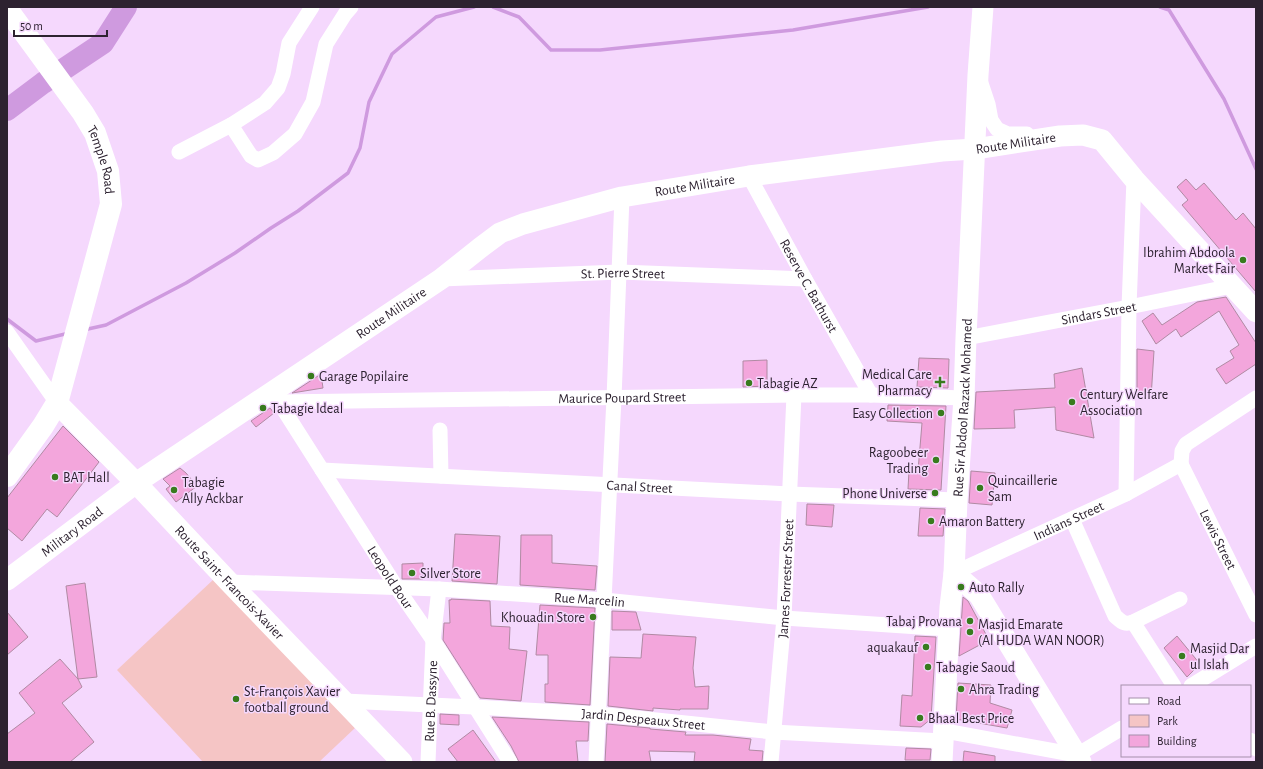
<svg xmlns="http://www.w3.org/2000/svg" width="1263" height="769" font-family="'Alegreya Sans',sans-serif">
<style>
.green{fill:#f5c5c5}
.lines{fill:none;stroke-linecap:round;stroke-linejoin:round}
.stream{stroke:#cf9adf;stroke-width:3.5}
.river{stroke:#cf9adf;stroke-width:22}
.building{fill:#f3a6dc;stroke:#b08aa3}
.street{stroke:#fff;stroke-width:15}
.secondary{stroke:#fff;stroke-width:21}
.primary{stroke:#fff;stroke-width:22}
.poi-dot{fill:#387b1d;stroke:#f5d8fd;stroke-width:1.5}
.labels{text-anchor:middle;stroke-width:3;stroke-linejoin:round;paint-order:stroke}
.street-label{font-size:14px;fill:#2d2230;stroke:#f5d8fd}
.poi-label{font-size:14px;fill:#2d2230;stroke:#f5d8fd;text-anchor:start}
</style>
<rect width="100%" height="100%" fill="#f5d8fd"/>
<polygon class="green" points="215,578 355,728 319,762 203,762 117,670"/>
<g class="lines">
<g class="stream">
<polyline points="493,7 519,17 551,50 600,50 793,30 928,7"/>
<polyline points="1160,7 1169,10 1224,99 1256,169"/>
<polyline points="7,319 36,341 65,334"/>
<polyline points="88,329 106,325 186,283 235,253 271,228 298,211 348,173 360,148 369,102 392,54 436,17 474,7"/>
</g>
<polyline class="river" points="7,110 43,83 103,43 126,7"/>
</g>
<g class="building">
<polygon points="1186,179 1196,190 1204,183 1236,220 1243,213 1256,229 1256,292 1182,205 1188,200 1177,187"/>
<polygon points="1226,297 1256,343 1256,364 1226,384 1216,369 1234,358 1230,351 1239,345 1219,311 1181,337 1176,329 1156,344 1142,321 1153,313 1162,325 1197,302"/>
<polygon points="1137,349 1154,351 1151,398 1137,397"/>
<polygon points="919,358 949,359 948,388 917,387"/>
<polygon points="767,360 767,386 743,387 743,361"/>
<polygon points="1082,368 1094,438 1056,430 1055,407 1014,410 1015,428 974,429 976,392 1055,388 1054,374"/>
<polygon points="321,374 323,388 292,393"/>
<polygon points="888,405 946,406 941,490 908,489 909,471 918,471 922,423 887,421"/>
<polygon points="270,408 274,413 256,427 251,421"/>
<polygon points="63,426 99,462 57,517 47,509 22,541 7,528 7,498"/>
<polygon points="180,468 186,473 197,486 176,502 166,489 170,486 163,479"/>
<polygon points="971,471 995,473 992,505 969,503"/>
<polygon points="807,504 834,505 832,527 806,525"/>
<polygon points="920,508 945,509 943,536 918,536"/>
<polygon points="455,534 500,536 497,584 452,581"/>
<polygon points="521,535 552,535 552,563 597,566 595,590 520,585"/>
<polygon points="423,563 423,579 402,579 402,564"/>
<polygon points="85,583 97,677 78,679 66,586"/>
<polygon points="963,597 968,601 989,640 959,656"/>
<polygon points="451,599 490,601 491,626 510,627 509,649 527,651 521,701 480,698 443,640 444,623 450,623 449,600 451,600"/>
<polygon points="540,605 595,608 590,705 545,702 545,684 548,684 548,655 536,655"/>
<polygon points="612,611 636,612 641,630 612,630"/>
<polygon points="7,612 28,637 7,655"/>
<polygon points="643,634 696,637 693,668 695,687 709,686 708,709 680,709 680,710 653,708 653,711 608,706 610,657 641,658"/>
<polygon points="915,636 936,637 931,719 921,727 900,726 902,695 912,696"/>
<polygon points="1177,636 1200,664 1187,677 1164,648"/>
<polygon points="60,659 78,679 82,687 62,703 94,742 70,762 7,762 7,734 35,713 19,693"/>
<polygon points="958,683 991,685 990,703 1012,710 1007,728 956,719"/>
<polygon points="440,714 459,715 459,725 440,724"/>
<polygon points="492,717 589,722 588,741 576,741 578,762 519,762 511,746"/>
<polygon points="607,724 650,728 650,729 686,732 685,735 713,735 751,739 749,750 763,751 762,762 694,762 695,752 649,751 651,762 605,762"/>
<polygon points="473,730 496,762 458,762 448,749"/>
<polygon points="906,748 931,749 930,760 905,760"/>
<polygon points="964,751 995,756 995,762 963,762"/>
</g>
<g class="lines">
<g class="street">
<polyline points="981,83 988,104 991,120 997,129 1008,134 1027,134"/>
<polyline points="231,125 251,156 258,160 273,153 295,134 313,102 326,44 345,14 351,7"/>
<polyline points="179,152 231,125 265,103 278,88 283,74 289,43 312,7"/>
<path id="s1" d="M749,176l56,103 66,116"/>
<path id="s2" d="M441,279l179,-7 185,7"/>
<polyline points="7,332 57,403"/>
<path id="s3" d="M966,338l163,-31 103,-21"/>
<path id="s4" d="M275,396l122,192 36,52 77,122"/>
<path id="s5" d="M279,402l515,-7h77l93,3"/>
<polyline points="440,430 441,476"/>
<path id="s6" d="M1181,464l75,151"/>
<polyline points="1181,464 1182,451 1186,444 1256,398"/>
<path id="s7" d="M322,470l467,24 168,6"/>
<polyline points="1126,494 1129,307 1134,179"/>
<path d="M1072,519l43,97c7,6 9,9 18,6l41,64"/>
<path id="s8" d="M954,573l172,-79 55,-30"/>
<path id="s9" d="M229,582l210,7 165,11 180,18 165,11"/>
<polyline points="1133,622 1180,599"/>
<polyline points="1191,686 1256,646"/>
<path id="s10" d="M344,701l130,6 124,7 175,18 170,9"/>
<polyline points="945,731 1077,755 1122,728"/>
<polyline points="1250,740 1256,749"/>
<path id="s11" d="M428,762l5,-122 6,-51"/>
<polyline points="596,762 614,398 622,197"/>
<path id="s12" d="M771,762l13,-144 10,-223"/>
</g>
<g class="secondary">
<path id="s13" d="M57,403l79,80 93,99 173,180"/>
<polyline points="954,573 979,595 1081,762"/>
<path id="s14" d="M7,580l129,-97 305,-204 39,-31 20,-15 23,-9 99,-27 127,-21 193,-25 33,-2 85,-13 23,-1 19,5 32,39 122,133"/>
<path id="s15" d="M942,762l8,-155 4,-34 3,-73 7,-102 2,-60 12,-263 5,-68"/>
</g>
<path class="primary" id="s16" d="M7,9l76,104 12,20 13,38 3,33 -54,199 -14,23 -36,50"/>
</g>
<g class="poi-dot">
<circle cx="1243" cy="260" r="4"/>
<circle cx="311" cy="376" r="4"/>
<path d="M938 376h4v4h4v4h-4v4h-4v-4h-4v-4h4z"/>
<circle cx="749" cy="383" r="4"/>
<circle cx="1072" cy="402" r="4"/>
<circle cx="263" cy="408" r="4"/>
<circle cx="941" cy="413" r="4"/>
<circle cx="936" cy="460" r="4"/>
<circle cx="55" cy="477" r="4"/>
<circle cx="980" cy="488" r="4"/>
<circle cx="174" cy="490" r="4"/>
<circle cx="935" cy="493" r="4"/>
<circle cx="931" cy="521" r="4"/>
<circle cx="412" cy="573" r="4"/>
<circle cx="961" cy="587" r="4"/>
<circle cx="593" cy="617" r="4"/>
<circle cx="970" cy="621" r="4"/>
<circle cx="970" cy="632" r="4"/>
<circle cx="926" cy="647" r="4"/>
<circle cx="1182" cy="656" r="4"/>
<circle cx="928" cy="667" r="4"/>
<circle cx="961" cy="689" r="4"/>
<circle cx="236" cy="699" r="4"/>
<circle cx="920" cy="718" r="4"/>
</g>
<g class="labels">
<g class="street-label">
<text dy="5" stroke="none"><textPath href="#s14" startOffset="1128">Route Militaire</textPath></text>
<text dy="5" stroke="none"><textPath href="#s16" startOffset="180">Temple Road</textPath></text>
<text dy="5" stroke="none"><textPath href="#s14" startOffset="804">Route Militaire</textPath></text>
<text dy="5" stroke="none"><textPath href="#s2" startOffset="182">St. Pierre Street</textPath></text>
<text dy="5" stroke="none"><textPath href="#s1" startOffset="125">Reserve C. Bathurst</textPath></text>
<text dy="5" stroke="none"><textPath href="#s14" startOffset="468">Route Militaire</textPath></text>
<text dy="5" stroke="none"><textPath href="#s3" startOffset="135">Sindars Street</textPath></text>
<text dy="5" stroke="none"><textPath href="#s5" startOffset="343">Maurice Poupard Street</textPath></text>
<text dy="5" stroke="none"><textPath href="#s15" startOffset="355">Rue Sir Abdool Razack Mohamed</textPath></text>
<text dy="5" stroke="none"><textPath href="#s7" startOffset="318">Canal Street</textPath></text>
<text dy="5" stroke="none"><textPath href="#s8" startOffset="126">Indians Street</textPath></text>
<text dy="5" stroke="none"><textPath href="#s14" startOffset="81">Military Road</textPath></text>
<text dy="5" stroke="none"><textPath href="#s6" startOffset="84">Lewis Street</textPath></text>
<text dy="5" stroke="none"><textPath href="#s4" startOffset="215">Leopold Bour</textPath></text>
<text dy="5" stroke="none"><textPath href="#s12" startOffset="184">James Forrester Street</textPath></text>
<text dy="5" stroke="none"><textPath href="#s13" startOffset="249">Route Saint- Francois-Xavier</textPath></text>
<text dy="5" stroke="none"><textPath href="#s9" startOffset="361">Rue Marcelin</textPath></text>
<text dy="5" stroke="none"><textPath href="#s11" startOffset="61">Rue B. Dassyne</textPath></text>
<text dy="5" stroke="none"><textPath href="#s10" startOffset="300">Jardin Despeaux Street</textPath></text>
</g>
<g class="poi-label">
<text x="1235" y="257" text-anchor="end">Ibrahim Abdoola<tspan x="1235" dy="16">Market Fair</tspan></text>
<text x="932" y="379" text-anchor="end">Medical Care<tspan x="932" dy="16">Pharmacy</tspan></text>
<text x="319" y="381">Garage Popilaire</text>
<text x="757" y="388">Tabagie AZ</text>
<text x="1080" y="399">Century Welfare<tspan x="1080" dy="16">Association</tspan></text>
<text x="271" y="413">Tabagie Ideal</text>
<text x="933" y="418" text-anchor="end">Easy Collection</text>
<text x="928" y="457" text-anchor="end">Ragoobeer<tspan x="928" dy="16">Trading</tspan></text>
<text x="63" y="482">BAT Hall</text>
<text x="988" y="485">Quincaillerie<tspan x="988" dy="16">Sam</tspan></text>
<text x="182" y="487">Tabagie<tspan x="182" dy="16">Ally Ackbar</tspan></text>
<text x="927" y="498" text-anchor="end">Phone Universe</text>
<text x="939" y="526">Amaron Battery</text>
<text x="420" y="578">Silver Store</text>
<text x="969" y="592">Auto Rally</text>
<text x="585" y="622" text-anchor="end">Khouadin Store</text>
<text x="962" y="626" text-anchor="end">Tabaj Provana</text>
<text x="978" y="629">Masjid Emarate<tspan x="978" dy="16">(Al HUDA WAN NOOR)</tspan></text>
<text x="918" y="652" text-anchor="end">aquakauf</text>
<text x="1190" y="653">Masjid Dar<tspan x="1190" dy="16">ul Islah</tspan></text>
<text x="936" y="672">Tabagie Saoud</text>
<text x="969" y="694">Ahra Trading</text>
<text x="244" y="696">St-François Xavier<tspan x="244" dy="16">football ground</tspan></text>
<text x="928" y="723">Bhaal Best Price</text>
</g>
</g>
<rect width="1263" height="769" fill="none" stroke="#2d2230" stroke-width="16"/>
<rect x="1121" y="685" width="130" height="72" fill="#f5d8fd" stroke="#a58fab"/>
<rect x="1129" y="698" width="20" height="6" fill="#ffffff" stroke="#a58fab"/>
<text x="1157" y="705" font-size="12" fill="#2d2230">Road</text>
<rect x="1129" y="715" width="20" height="12" fill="#f5c5c5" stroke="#a58fab"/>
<text x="1157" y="725" font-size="12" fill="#2d2230">Park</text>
<rect x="1129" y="735" width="20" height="12" fill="#f3a6dc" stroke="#a58fab"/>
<text x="1157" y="745" font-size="12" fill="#2d2230">Building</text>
<path d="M14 30v6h93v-6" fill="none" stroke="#2d2230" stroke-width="2"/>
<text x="20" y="30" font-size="12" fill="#2d2230" stroke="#f5d8fd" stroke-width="3" paint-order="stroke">50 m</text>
</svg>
